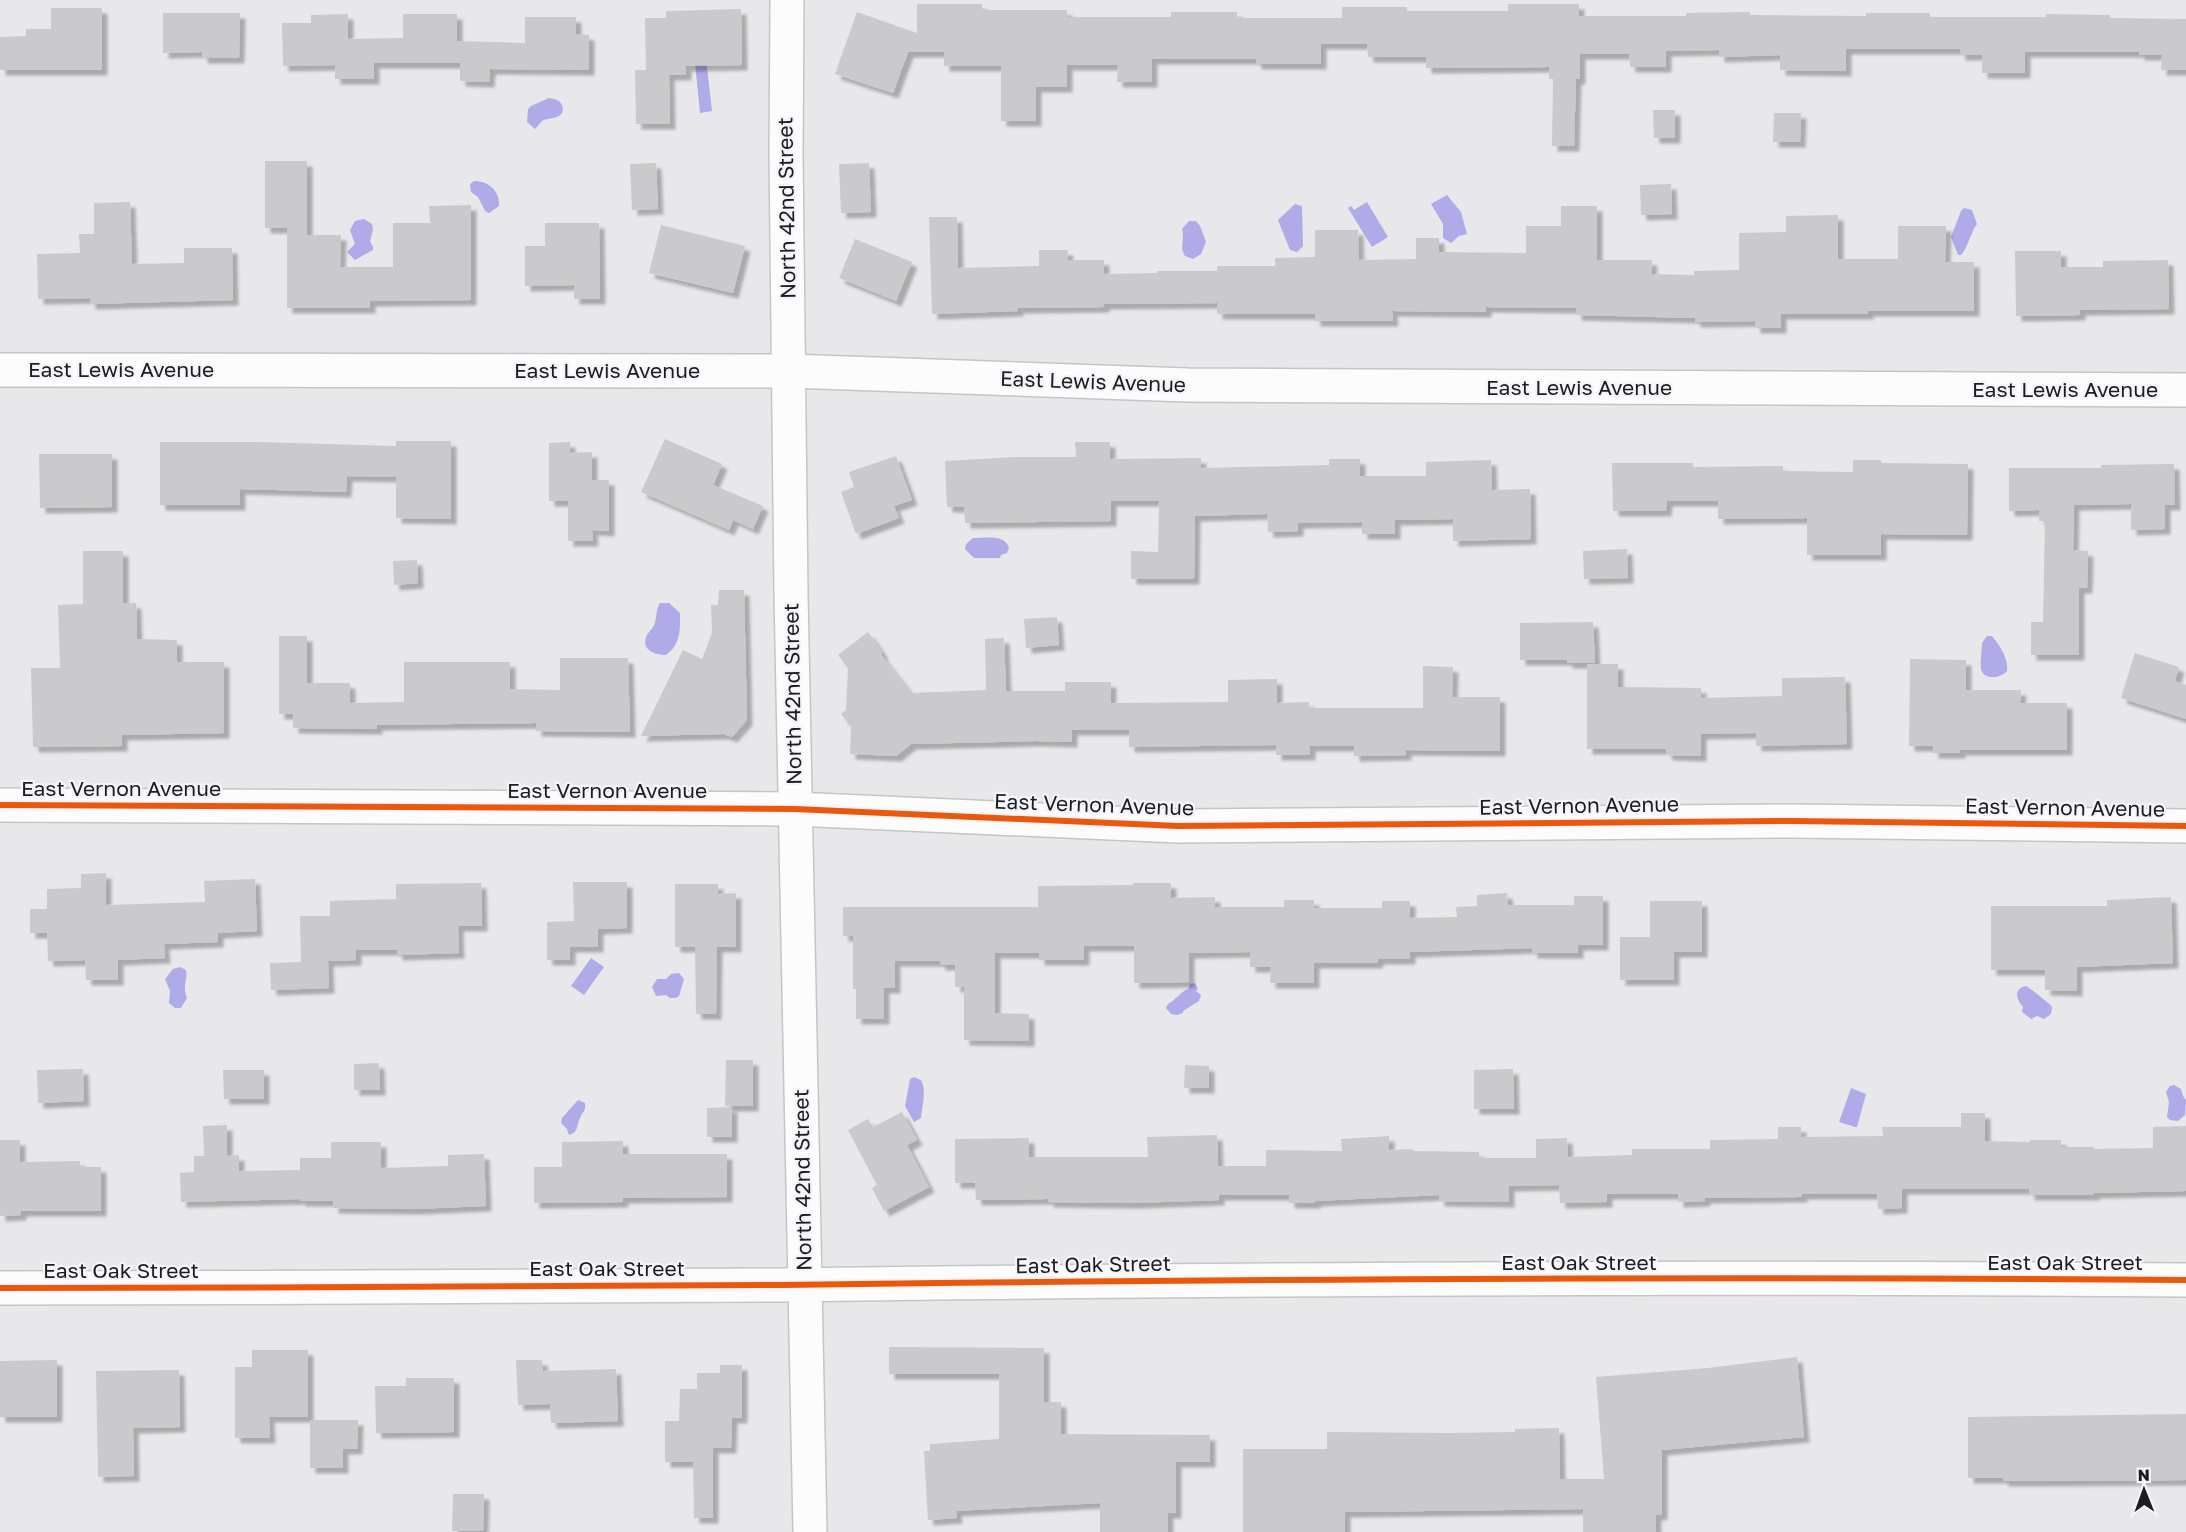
<svg xmlns="http://www.w3.org/2000/svg" width="2186" height="1532" font-family="'Golos Text',sans-serif">
<style>
.water{fill:#afaae8}
.building{fill:#cacacc;filter:url(#shadow)}
.lines{fill:none;stroke-linecap:round;stroke-linejoin:round}
.minor-casing{stroke:#c5c5c7;stroke-width:36}
.minor{stroke:#fcfcfc;stroke-width:33}
.cycleway-casing{stroke:#f4f4fa;stroke-width:10}
.cycleway{stroke:#e8590c;stroke-width:6}
.labels{text-anchor:middle;stroke-width:4.5;stroke-linejoin:round;paint-order:stroke}
.street-label{font-size:21px;fill:#1d1d20;stroke:#f4f4fa}
</style>
<defs>
<filter id="shadow"><feDropShadow dx="5.5" dy="5.5" stdDeviation="1.5" flood-color="#0004"/></filter>
</defs>
<rect width="100%" height="100%" fill="#e8e8eb"/>
<g class="water">
<polygon points="704,41 712,111 700,113 693,43"/>
<path d="M549,98c6,1 11,2 13,7 5,15 -14,12 -20,16 -1,1 -6,7 -7,8l-8,-7 1,-13 3,-3z"/>
<path d="M474,181c15,0 26,10 25,25l-10,7 -4,-2 -7,-14 -7,-5 -1,-8z"/>
<polygon points="1447,195 1461,212 1467,234 1459,236 1451,243 1443,238 1443,224 1431,204"/>
<polygon points="1367,202 1388,237 1372,247 1348,208 1351,206 1354,210"/>
<polygon points="1295,204 1302,206 1303,246 1297,252 1290,250 1278,220"/>
<path d="M1964,208l8,2 5,14c-7,9 -8,22 -16,31h-3l-7,-18 10,-26z"/>
<polygon points="364,219 372,224 373,230 370,241 373,247 373,250 355,260 347,252 355,244 350,230 355,221"/>
<path d="M1189,221h7l4,5 6,16 -5,12 -8,5 -8,-3c-6,-9 0,-17 -3,-27z"/>
<path d="M973,538c14,0 32,-4 36,10l-2,5 -6,2 -1,3h-26l-9,-9 1,-5z"/>
<path d="M660,603h9l11,10c0,17 1,31 -14,42 -12,0 -26,-6 -19,-20 3,-5 7,-7 8,-13 2,-7 1,-12 5,-19z"/>
<path d="M1987,636h5c8,9 17,24 15,35 -6,7 -23,10 -26,-2 -1,-7 1,-19 1,-26z"/>
<polygon points="591,958 604,967 584,995 571,986"/>
<path d="M180,967l6,3c2,10 -4,15 1,28l-6,10h-6l-6,-5 1,-12 -5,-12 8,-10z"/>
<polygon points="679,973 684,979 679,996 676,998 670,998 666,995 656,996 652,987 657,979 666,979 671,974"/>
<path d="M1195,983l3,6 -2,2 5,4 -2,6 -16,10v2l-6,2 -6,-1 -5,-6 2,-4c8,-4 13,-13 20,-15l2,-5z"/>
<path d="M2026,986c4,2 24,18 26,21l-1,7 -7,5 -7,-3 -6,3 -9,-7 1,-5c-7,-8 -10,-18 3,-21z"/>
<path d="M914,1077l7,3c6,11 1,25 0,38l-7,4 -9,-16 5,-27z"/>
<polygon points="2174,1085 2181,1089 2183,1096 2186,1100 2185,1115 2178,1121 2170,1120 2167,1117 2169,1102 2166,1092 2170,1086"/>
<polygon points="1851,1088 1866,1094 1857,1127 1855,1127 1839,1122"/>
<path d="M578,1100l7,3c1,8 -2,8 -5,15 -4,8 -1,14 -11,17l-2,-6 -6,-6 1,-5z"/>
</g>
<g class="building">
<polygon points="917,4 982,4 982,10 1067,10 1067,17 1171,17 1171,12 1237,12 1237,18 1342,18 1342,7 1407,7 1407,11 1508,11 1508,4 1579,4 1579,16 1686,16 1686,13 1750,12 1750,15 1866,16 1866,13 1930,13 1930,17 2046,17 2046,14 2110,15 2110,18 2186,19 2186,70 2161,70 2162,55 2139,55 2139,52 2025,52 2025,73 1982,73 1982,55 1960,55 1960,49 1846,49 1846,71 1780,70 1780,55 1719,57 1719,50 1666,51 1666,67 1630,67 1629,54 1580,54 1580,79 1576,79 1574,146 1552,146 1553,79 1549,79 1549,67 1426,68 1426,57 1368,57 1367,44 1321,44 1321,64 1256,64 1256,59 1152,59 1152,82 1117,82 1118,65 1067,65 1067,87 1036,87 1036,121 1001,121 1001,66 944,66 944,52 908,52 893,93 835,74 857,12 917,33"/>
<polygon points="51,8 102,8 102,70 0,70 0,37 26,36 26,29 51,29"/>
<polygon points="741,9 742,65 686,66 686,75 669,75 670,124 636,124 635,70 646,70 645,18 666,18 666,11"/>
<polygon points="163,13 240,13 239,58 202,58 202,52 163,53"/>
<polygon points="348,14 348,39 403,38 403,14 457,14 457,41 525,43 525,17 576,17 576,34 589,35 589,70 490,69 489,82 460,81 460,63 374,63 374,79 335,79 335,65 283,66 282,23 311,23 311,15"/>
<polygon points="1653,110 1675,110 1675,138 1654,138"/>
<polygon points="1774,113 1801,113 1800,142 1773,142"/>
<polygon points="265,161 307,161 307,235 341,235 340,267 393,267 393,223 430,223 429,206 471,205 471,300 370,301 370,308 287,308 287,228 265,228"/>
<polygon points="656,163 658,209 632,210 630,164"/>
<polygon points="869,163 871,212 841,213 839,164"/>
<polygon points="1671,184 1672,214 1641,215 1640,185"/>
<polygon points="130,202 132,264 184,263 184,248 232,248 233,300 90,304 90,298 38,299 37,254 80,253 79,234 94,234 94,203"/>
<polygon points="1561,206 1597,206 1597,260 1652,260 1651,274 1694,275 1694,271 1739,270 1739,233 1786,232 1786,216 1838,215 1838,259 1898,259 1898,226 1946,226 1945,262 1974,262 1974,311 1868,311 1868,314 1781,314 1781,328 1755,328 1755,321 1695,322 1695,318 1576,315 1576,308 1486,307 1486,312 1392,311 1393,321 1315,321 1315,314 1217,314 1217,303 1104,304 1104,307 1018,308 1018,311 932,314 929,217 957,217 958,268 1039,266 1039,250 1068,250 1067,260 1104,260 1104,274 1157,273 1157,271 1217,271 1217,266 1275,266 1275,258 1315,257 1315,230 1358,230 1359,260 1416,259 1416,238 1439,238 1439,252 1526,253 1526,226 1561,226"/>
<polygon points="545,223 599,223 600,299 574,299 574,285 525,286 525,246 545,246"/>
<polygon points="661,225 745,246 733,293 649,273"/>
<polygon points="855,239 912,262 896,301 839,278"/>
<polygon points="2015,251 2061,251 2061,267 2103,267 2103,261 2168,260 2169,309 2080,310 2080,315 2016,316"/>
<polygon points="665,439 722,464 713,485 763,506 753,529 733,520 729,530 641,492"/>
<polygon points="396,441 451,441 451,519 396,518 396,477 347,476 346,492 240,489 240,505 160,505 160,442 259,442 396,446"/>
<polygon points="570,442 570,453 592,452 592,480 609,480 609,531 592,530 593,541 568,541 568,501 549,501 549,443"/>
<polygon points="1075,442 1110,442 1110,459 1201,458 1201,468 1329,465 1329,459 1360,459 1360,476 1426,476 1426,462 1491,460 1492,490 1530,489 1531,539 1453,541 1453,519 1395,520 1395,534 1362,534 1362,522 1298,523 1298,531 1268,532 1267,514 1195,516 1194,579 1131,579 1131,551 1158,552 1159,501 1111,501 1111,521 965,523 964,507 947,507 945,461 1016,457 1076,457"/>
<polygon points="39,454 112,454 112,507 40,508"/>
<polygon points="896,456 912,500 894,506 899,518 856,534 841,492 854,487 849,472"/>
<polygon points="1853,460 1881,460 1881,463 1968,464 1967,535 1881,534 1881,555 1807,555 1807,518 1718,519 1718,501 1667,501 1666,511 1613,511 1612,463 1693,463 1693,467 1783,466 1783,471 1853,472"/>
<polygon points="2174,464 2175,505 2165,505 2165,529 2131,530 2131,504 2074,505 2073,550 2088,551 2087,588 2079,588 2079,655 2031,655 2031,622 2043,622 2045,521 2039,521 2039,510 2009,511 2009,468 2101,468 2101,465"/>
<polygon points="1627,549 1628,578 1584,579 1583,551"/>
<polygon points="83,551 123,551 123,603 136,603 137,639 177,640 177,662 224,662 224,733 122,735 122,746 33,747 31,668 60,668 58,605 83,604"/>
<polygon points="417,560 418,583 394,585 393,561"/>
<polygon points="719,590 744,590 747,720 732,737 723,734 641,736 683,650 702,659 712,633 711,605 718,605"/>
<polygon points="1057,617 1059,645 1026,648 1024,619"/>
<polygon points="1593,622 1595,663 1567,663 1567,660 1520,660 1520,623"/>
<polygon points="868,632 882,652 882,656 911,693 986,690 985,639 1004,638 1006,691 1065,691 1065,682 1111,682 1111,703 1228,702 1228,680 1277,679 1277,703 1309,702 1309,708 1423,708 1423,666 1453,667 1452,697 1500,697 1500,751 1406,750 1406,755 1354,756 1354,746 1310,746 1310,755 1276,755 1276,745 1129,747 1129,730 1072,730 1072,742 1035,741 911,744 896,756 850,754 851,727 841,714 846,710 848,668 838,655"/>
<polygon points="279,636 307,636 307,683 350,683 350,703 404,702 404,662 510,662 510,689 560,690 560,658 628,658 630,732 536,731 536,723 377,725 377,729 293,728 293,714 279,714"/>
<polygon points="2135,653 2179,667 2175,681 2186,685 2186,719 2121,698"/>
<polygon points="1910,659 1966,660 1966,690 2021,690 2020,703 2067,703 2067,750 1960,750 1960,753 1933,753 1933,746 1909,746"/>
<polygon points="1587,664 1618,664 1618,687 1701,688 1701,698 1782,696 1782,678 1845,677 1847,744 1756,746 1756,733 1701,734 1701,756 1667,755 1666,749 1587,749"/>
<polygon points="106,873 106,905 205,902 204,881 255,879 257,931 218,933 218,942 164,944 165,958 118,960 118,980 86,980 85,960 48,961 47,933 30,933 30,909 47,909 47,889 81,888 81,874"/>
<polygon points="573,882 627,882 627,928 598,929 598,947 570,947 570,960 547,960 547,922 574,921"/>
<polygon points="481,883 482,926 458,926 459,953 397,955 397,950 356,950 356,960 328,961 329,988 271,990 270,963 301,962 300,916 330,916 330,901 396,899 396,884"/>
<polygon points="1133,883 1171,883 1171,898 1215,897 1215,907 1284,907 1284,900 1314,900 1314,908 1382,908 1382,901 1410,901 1410,918 1457,917 1456,907 1477,906 1477,895 1507,893 1508,905 1574,905 1574,896 1603,896 1603,945 1578,945 1578,953 1532,953 1532,948 1410,952 1410,959 1378,959 1377,963 1314,963 1314,983 1270,983 1271,967 1250,967 1250,952 1189,953 1189,982 1134,983 1134,946 1084,946 1084,960 1039,960 1039,953 995,953 995,1013 1029,1014 1029,1041 964,1040 964,987 955,987 955,965 940,965 940,961 895,961 895,988 884,988 884,1019 856,1019 856,989 853,989 853,936 843,936 843,907 1038,907 1038,886 1133,885"/>
<polygon points="675,884 718,884 718,894 736,893 736,947 717,947 716,1014 696,1014 695,947 675,947"/>
<polygon points="2171,897 2173,963 2077,967 2077,991 2045,990 2045,970 1991,970 1991,906 2107,906 2107,900"/>
<polygon points="1650,901 1702,901 1702,952 1674,952 1674,980 1620,980 1620,937 1650,937"/>
<polygon points="726,1060 753,1060 753,1106 725,1106"/>
<polygon points="379,1063 380,1090 354,1090 354,1064"/>
<polygon points="1185,1065 1209,1066 1209,1088 1184,1088"/>
<polygon points="83,1069 84,1101 38,1103 37,1070"/>
<polygon points="1513,1069 1514,1109 1474,1109 1474,1070"/>
<polygon points="223,1070 264,1070 264,1099 224,1099"/>
<polygon points="732,1107 732,1137 707,1137 707,1108"/>
<polygon points="902,1112 917,1140 907,1145 929,1187 884,1211 872,1188 877,1185 848,1130 868,1119 873,1127"/>
<polygon points="1961,1113 1985,1113 1985,1141 2030,1142 2030,1140 2061,1140 2061,1147 2094,1147 2094,1149 2153,1148 2153,1127 2186,1126 2186,1191 2094,1193 2094,1195 2029,1195 2029,1189 1902,1189 1902,1208 1878,1209 1877,1194 1802,1194 1802,1197 1705,1198 1705,1201 1678,1202 1678,1194 1607,1194 1607,1202 1560,1203 1559,1185 1509,1186 1509,1202 1439,1201 1439,1195 1315,1201 1315,1203 1289,1203 1289,1195 1219,1195 1219,1200 1134,1203 1048,1202 1048,1199 976,1200 975,1183 955,1183 955,1139 1029,1138 1029,1157 1148,1157 1147,1137 1217,1135 1218,1166 1266,1166 1266,1150 1342,1151 1341,1139 1389,1136 1389,1150 1413,1149 1413,1151 1479,1152 1479,1158 1536,1158 1536,1139 1567,1138 1568,1157 1632,1155 1632,1149 1710,1149 1710,1140 1778,1139 1778,1127 1801,1127 1801,1137 1883,1136 1882,1127 1961,1127"/>
<polygon points="227,1125 227,1156 239,1155 239,1171 300,1170 300,1158 331,1158 331,1142 381,1142 381,1168 448,1166 448,1155 484,1154 486,1206 414,1209 333,1208 333,1201 300,1201 300,1199 181,1202 180,1173 194,1172 194,1156 204,1156 203,1126"/>
<polygon points="0,1140 20,1140 20,1162 80,1161 80,1167 101,1167 101,1211 21,1211 21,1215 0,1216"/>
<polygon points="623,1141 623,1154 727,1154 727,1197 623,1198 623,1202 534,1203 534,1167 562,1167 562,1142"/>
<polygon points="889,1347 1044,1348 1044,1402 1061,1402 1061,1434 1210,1435 1210,1462 1176,1462 1176,1513 1168,1513 1168,1532 1100,1532 1100,1503 956,1511 957,1518 928,1520 924,1451 930,1451 930,1444 999,1439 999,1374 889,1374"/>
<polygon points="252,1350 308,1350 308,1417 269,1417 270,1438 235,1438 235,1367 252,1367"/>
<polygon points="1797,1357 1804,1437 1662,1450 1662,1514 1656,1515 1656,1532 1583,1532 1583,1509 1345,1512 1345,1532 1243,1532 1243,1449 1327,1449 1327,1432 1447,1433 1515,1432 1515,1429 1559,1428 1560,1479 1604,1479 1596,1377 1708,1368"/>
<polygon points="57,1360 57,1417 0,1417 0,1361"/>
<polygon points="516,1360 542,1360 543,1371 616,1369 618,1421 551,1423 550,1404 518,1405"/>
<polygon points="720,1365 742,1365 742,1418 732,1418 731,1448 713,1448 713,1518 694,1518 693,1462 665,1462 665,1421 679,1421 680,1389 697,1389 697,1373 720,1373"/>
<polygon points="179,1370 180,1427 133,1428 134,1476 98,1477 96,1371"/>
<polygon points="406,1378 454,1378 454,1432 376,1433 375,1386 406,1386"/>
<polygon points="2186,1414 2186,1480 2003,1481 2003,1478 1968,1478 1968,1417"/>
<polygon points="310,1420 358,1420 357,1449 343,1449 343,1468 310,1468"/>
<polygon points="453,1494 484,1494 483,1531 452,1531"/>
</g>
<g class="lines">
<defs>
<g id="minor">
<polyline points="787,0 786,153 791,594 810,1532"/>
<polyline points="0,370 790,371 1187,385 2186,390"/>
<polyline points="0,805 795,809 1178,826 1792,821 2186,826"/>
<path d="M0,1288c260,-1 520,0 780,-3 469,-6 937,-9 1406,-5"/>
</g>
</defs>
<use href="#minor" class="minor-casing"/>
<use href="#minor" class="minor"/>
<defs>
<g id="cycleway">
<polyline points="0,805 795,809 1178,826 1792,821 2186,826"/>
<path d="M0,1288c260,-1 520,0 780,-3 469,-6 937,-9 1406,-5"/>
</g>
</defs>
<use href="#cycleway" class="cycleway-casing"/>
<use href="#cycleway" class="cycleway"/>
</g>
<g class="labels">
<g class="street-label">
<text transform="translate(787 208) rotate(-91)" y="7">North 42nd Street</text>
<text x="121" y="377">East Lewis Avenue</text>
<text x="607" y="378">East Lewis Avenue</text>
<text transform="translate(1093 382) rotate(2)" y="7">East Lewis Avenue</text>
<text x="1579" y="395">East Lewis Avenue</text>
<text x="2065" y="397">East Lewis Avenue</text>
<text transform="translate(793 694) rotate(-91)" y="7">North 42nd Street</text>
<text x="121" y="796">East Vernon Avenue</text>
<text x="607" y="798">East Vernon Avenue</text>
<text transform="translate(1094 805) rotate(2)" y="7">East Vernon Avenue</text>
<text transform="translate(1579 806) rotate(-1)" y="7">East Vernon Avenue</text>
<text transform="translate(2065 808) rotate(1)" y="7">East Vernon Avenue</text>
<text transform="translate(803 1180) rotate(-91)" y="7">North 42nd Street</text>
<text x="1579" y="1270">East Oak Street</text>
<text x="2065" y="1270">East Oak Street</text>
<text transform="translate(1093 1265) rotate(-1)" y="7">East Oak Street</text>
<text x="607" y="1276">East Oak Street</text>
<text x="121" y="1278">East Oak Street</text>
</g>
</g>
<g transform="translate(2144 1490) rotate(359)" stroke="#f4f4fa" stroke-width="4.5" paint-order="stroke">
<path d="M0-4.5L10 22L0 15L-10 22Z" fill="#1d1d20"/>
<text y="-9" font-size="16" font-weight="bold" text-anchor="middle" fill="#1d1d20">N</text>
</g>
</svg>
